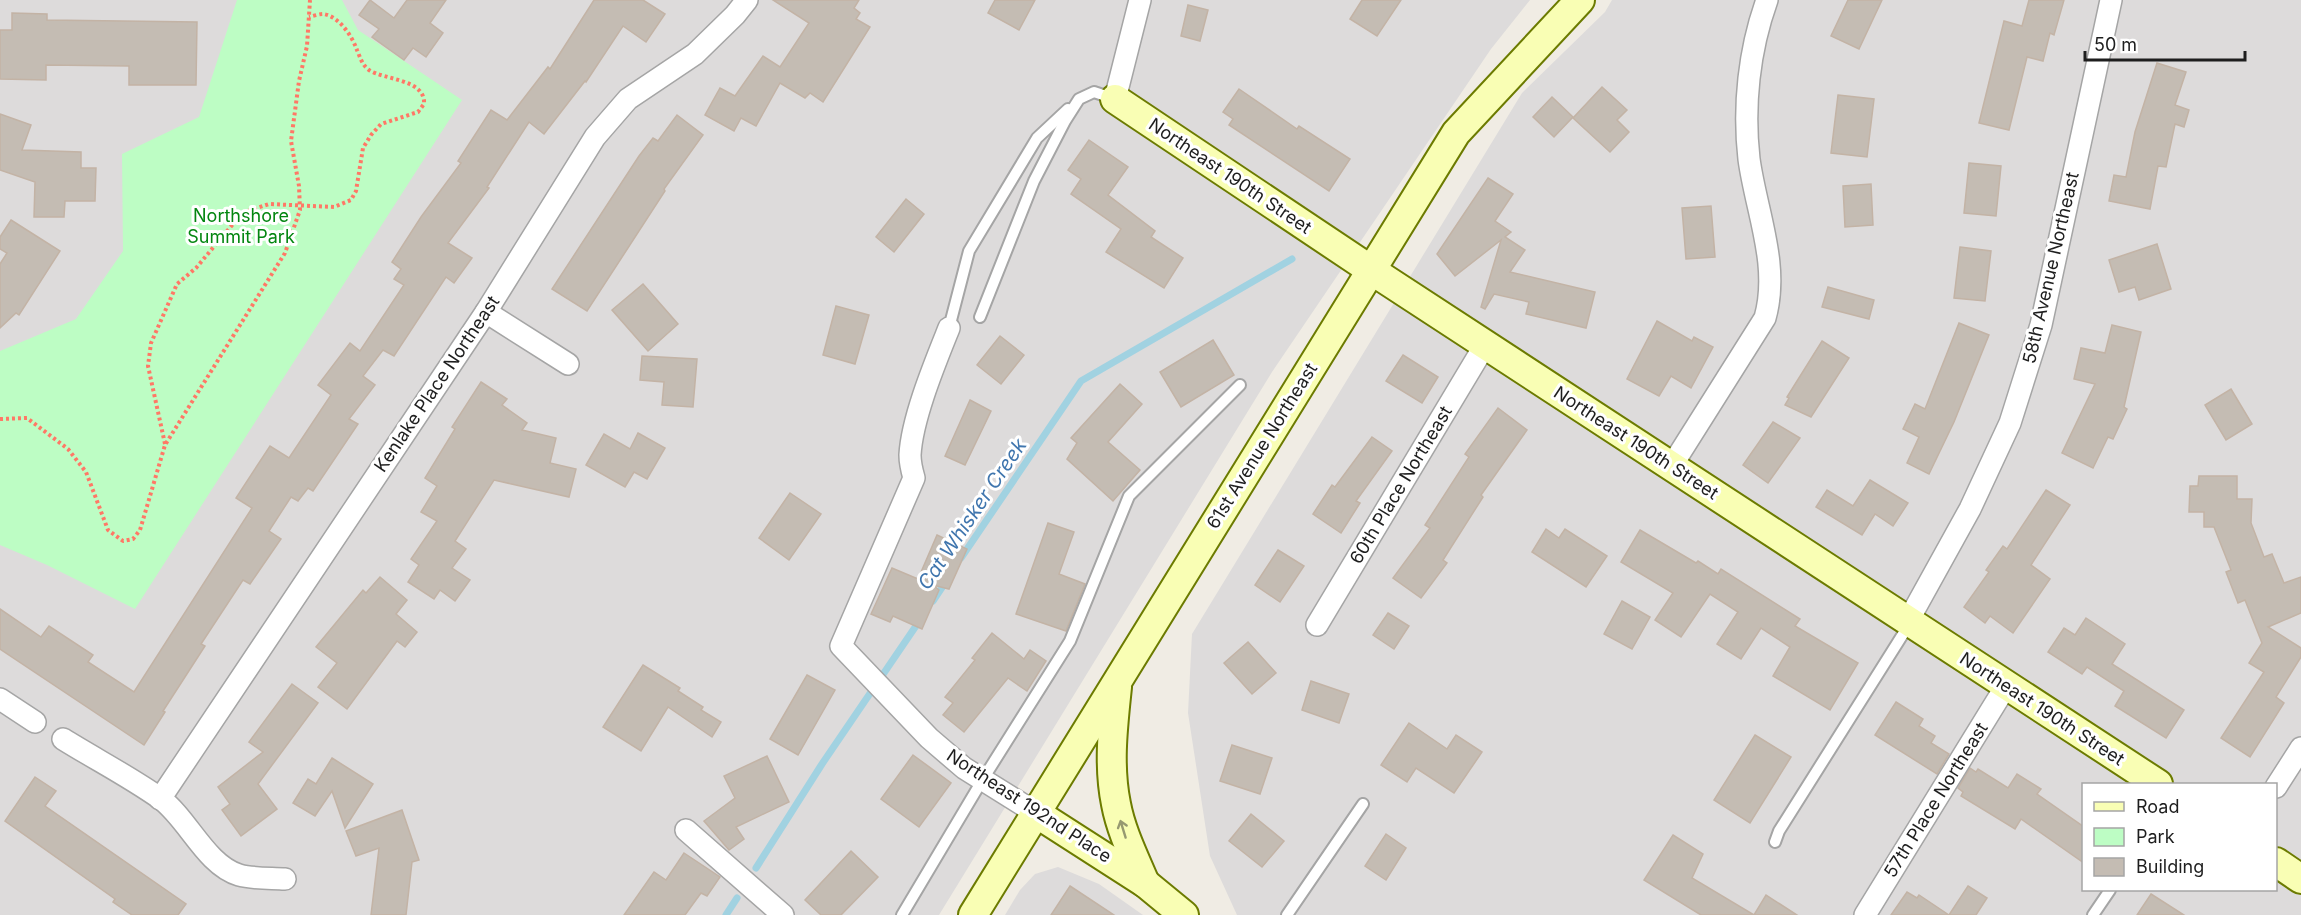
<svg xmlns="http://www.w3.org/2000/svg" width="2301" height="915" font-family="Inter,sans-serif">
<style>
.residential{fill:#dddbdb;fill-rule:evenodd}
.park{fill:#bdfdc4}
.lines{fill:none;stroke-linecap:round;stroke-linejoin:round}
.stream{stroke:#a1d2e1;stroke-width:7}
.building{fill:#c4bcb3;stroke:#c3b3a5;stroke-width:1.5}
.lane-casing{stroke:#a5a5a5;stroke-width:14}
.street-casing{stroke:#a5a5a5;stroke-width:24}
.secondary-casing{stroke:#6c7b00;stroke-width:32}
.path{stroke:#ff7866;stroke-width:4;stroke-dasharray:3 3;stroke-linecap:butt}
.lane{stroke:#fff;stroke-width:10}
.street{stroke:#fff;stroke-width:21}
.secondary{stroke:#f9feb4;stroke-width:28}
.oneway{stroke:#969970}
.labels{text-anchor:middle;stroke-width:6;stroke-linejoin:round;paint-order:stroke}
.street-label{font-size:18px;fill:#1e1e1e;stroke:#fff}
.park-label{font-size:18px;fill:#038610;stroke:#fff}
.water-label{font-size:20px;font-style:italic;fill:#4076ae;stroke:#fff}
</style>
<rect width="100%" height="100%" fill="#f0ece4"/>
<g class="residential">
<polygon points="0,0 1530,0 1491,49 1272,372 939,915 0,915"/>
<path d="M1612,0h689v915h-1064l-27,-59 -22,-143 4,-79 330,-541 83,-81zM2084,784h192v106h-192z"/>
<polygon points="1058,867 1099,884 1143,915 1005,915 1020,890 1035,874"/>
</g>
<polygon class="park" points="237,0 342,0 358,30 462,100 135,609 47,565 0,545 0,351 76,319 123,251 122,154 199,117"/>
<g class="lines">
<g class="stream">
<polyline points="961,558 1081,381 1292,259"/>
<polyline points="933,601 947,580"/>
<polyline points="756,868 822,764 920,620"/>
<polyline points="726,915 737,898"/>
</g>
</g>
<g class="building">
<polygon points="370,0 394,18 407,0 446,0 430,23 443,33 426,57 413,48 404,60 372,37 379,29 359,15"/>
<polygon points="594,0 643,0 665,14 646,42 623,26 586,82 585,81 544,134 529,122 487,187 489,188 448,243 472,258 454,283 446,277 394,356 383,350 363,376 375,385 349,419 358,424 313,491 308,488 298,501 291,497 269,531 281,539 250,584 243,580 201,644 205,646 163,711 165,712 144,745 0,649 0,609 41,637 49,626 93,655 88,662 134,692 252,508 236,498 270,446 289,458 331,395 318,385 350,343 360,351 404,285 394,279 401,269 392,262 421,217 461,163 458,161 491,110 507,120 548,67 550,69"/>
<polygon points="773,0 859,0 854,8 860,13 856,19 870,27 823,102 810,93 805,98 780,83 756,126 741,118 734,131 705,115 720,88 735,96 763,56 780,67 809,23"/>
<polygon points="995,0 1035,0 1019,30 988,13"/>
<polygon points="1362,0 1401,0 1377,36 1350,19"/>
<polygon points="1848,0 1882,0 1859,49 1831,36"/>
<polygon points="2029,0 2064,0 2054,35 2050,33 2043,61 2027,57 2009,130 1979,123 2004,21 2022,26"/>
<polygon points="1188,5 1208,10 1200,41 1181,36"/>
<polygon points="12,13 47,14 47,20 197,22 196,85 129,85 129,66 46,65 46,80 0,79 0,30 12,30"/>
<polygon points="2157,63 2186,72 2175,105 2189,110 2184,127 2175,124 2166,167 2158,166 2150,209 2109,201 2114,175 2126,177 2135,132"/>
<polygon points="1602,87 1627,110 1617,120 1629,132 1610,152 1573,118"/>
<polygon points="1239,89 1297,129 1299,126 1350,159 1329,191 1229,125 1233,119 1223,112"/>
<polygon points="1838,95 1874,99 1867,157 1831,153"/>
<polygon points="1552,97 1573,117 1554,137 1533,117"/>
<polygon points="0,114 31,125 22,150 81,152 81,168 96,168 95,201 65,201 64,217 34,217 35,182 0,170"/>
<polygon points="677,115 703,135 664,189 665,191 587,311 552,289 639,156 653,138 658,141"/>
<polygon points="1089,140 1128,167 1108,195 1155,231 1151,237 1183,258 1164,288 1106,252 1121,229 1071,194 1081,179 1068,170"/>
<polygon points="1969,163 2001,166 1996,216 1964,213"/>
<polygon points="1488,178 1513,194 1495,221 1511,232 1505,237 1525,250 1510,272 1595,292 1586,328 1526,314 1529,302 1494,294 1485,309 1481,307 1501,240 1455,276 1437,254"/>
<polygon points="1871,184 1873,225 1845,227 1843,186"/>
<polygon points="906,199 924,214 894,252 876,237"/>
<polygon points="1711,206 1715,257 1686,259 1682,208"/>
<polygon points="11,220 60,251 19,315 16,313 0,328 0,264 7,253 0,249 0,237"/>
<polygon points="2157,244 2171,289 2139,300 2135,287 2119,292 2109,260"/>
<polygon points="1960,247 1991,251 1985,301 1954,298"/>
<polygon points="643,284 678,324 648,351 612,310"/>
<polygon points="1828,287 1874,300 1869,319 1822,307"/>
<polygon points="836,306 869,315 855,364 823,355"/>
<polygon points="1657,321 1692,341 1694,337 1713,347 1691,388 1671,376 1659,396 1627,379"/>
<polygon points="1959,323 1989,335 1954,422 1929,474 1907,463 1919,437 1903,429 1915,404 1925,409"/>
<polygon points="2112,325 2141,332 2124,407 2127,409 2113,439 2108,437 2093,468 2062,453 2095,384 2074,379 2081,348 2105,353"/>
<polygon points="1000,336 1024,355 1001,384 977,365"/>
<polygon points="1213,340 1234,375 1181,407 1160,372"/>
<polygon points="1822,341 1849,358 1811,417 1785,405 1789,398 1787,397"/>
<polygon points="1403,355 1438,377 1422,403 1386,381"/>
<polygon points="642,356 697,359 693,407 662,405 664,382 640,380"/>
<polygon points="481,382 507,399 502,405 527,423 522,430 556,438 550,463 576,469 569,497 494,480 455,541 466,549 452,568 470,580 455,601 440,590 434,599 408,582 419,565 411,559 437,521 421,512 437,486 425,478 455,429 452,427"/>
<polygon points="1120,384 1142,404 1108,442 1140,470 1113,501 1067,459 1077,443 1071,438"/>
<polygon points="2231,389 2252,424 2226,440 2205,405"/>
<polygon points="970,400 991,411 965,465 945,456"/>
<polygon points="1498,408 1527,430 1481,495 1483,497 1443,560 1447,563 1421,598 1393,578 1430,528 1425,525 1469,457 1465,454"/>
<polygon points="1773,422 1800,438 1768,483 1743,465"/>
<polygon points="638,433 665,448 647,479 634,472 625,487 586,465 604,434 630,449"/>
<polygon points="1372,437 1392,451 1356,501 1360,503 1341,533 1313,514 1332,485 1335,487"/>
<polygon points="2199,476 2237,476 2237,499 2252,499 2251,523 2264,557 2272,554 2284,583 2301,577 2301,613 2268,627 2301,648 2301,657 2276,697 2284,703 2250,757 2221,738 2264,672 2249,663 2262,643 2245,600 2238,603 2226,572 2231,570 2214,527 2204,527 2204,512 2189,512 2190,486 2198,486"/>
<polygon points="1870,480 1908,503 1893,526 1875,514 1862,535 1816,507 1827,490 1853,506"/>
<polygon points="2046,490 2070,505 2031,565 2050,579 2013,633 1990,616 1985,623 1964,607 1989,572 1986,570 2003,546 2007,549"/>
<polygon points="790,493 821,514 789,560 759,538"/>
<polygon points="1048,523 1074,532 1059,574 1085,584 1066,631 1016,614"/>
<polygon points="1546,529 1559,538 1565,529 1607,556 1586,587 1532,552"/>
<polygon points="1640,530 1696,563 1698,561 1718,574 1721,569 1800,619 1795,626 1858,663 1830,710 1773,676 1790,647 1761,628 1741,659 1717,644 1738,612 1710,594 1681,637 1655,620 1673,593 1621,562"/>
<polygon points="937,535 967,549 949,589 933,585 939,590 922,629 893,616 890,622 871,614 892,568 918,579"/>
<polygon points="1278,550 1304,566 1280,602 1255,585"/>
<polygon points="380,577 407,600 396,614 417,632 405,647 397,641 347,709 318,687 337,663 316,647 363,590 366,593"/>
<polygon points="1622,601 1650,617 1632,649 1604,634"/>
<polygon points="1388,613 1409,626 1394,649 1373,635"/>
<polygon points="2086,618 2125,644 2112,664 2184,710 2166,738 2115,706 2124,691 2087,667 2082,674 2048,652 2064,628 2075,635"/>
<polygon points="992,633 1024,659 1030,650 1046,661 1027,691 1008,678 964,732 943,715 953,703 945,697 975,660 972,658"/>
<polygon points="1248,642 1276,673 1252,694 1224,663"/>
<polygon points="643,665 680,688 678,691 703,707 701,710 721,722 712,737 668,707 641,751 603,727"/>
<polygon points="807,675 835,690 798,755 770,739"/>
<polygon points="1311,681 1349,694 1339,723 1302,710"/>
<polygon points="292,684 318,703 258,784 277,809 241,836 222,810 230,804 218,787 263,752 249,742"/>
<polygon points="1896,702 1923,719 1919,726 1935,736 1931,743 1949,754 1937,774 1875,735"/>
<polygon points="1409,723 1447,749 1456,735 1482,752 1454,793 1416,768 1407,782 1381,765"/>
<polygon points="1755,735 1791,757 1750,823 1714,800"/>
<polygon points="1232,745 1272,758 1260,794 1220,781"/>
<polygon points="913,755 951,783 919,827 881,799"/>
<polygon points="767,756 789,802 736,827 744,839 729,850 704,821 735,798 724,776"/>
<polygon points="332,758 373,784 345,828 332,791 315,816 293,803 308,779 316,784"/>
<polygon points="1970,768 1976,772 1978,769 2008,788 2017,774 2041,789 2037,794 2084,827 2084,863 2021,819 2015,829 1961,796 1963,792 1958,788"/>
<polygon points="35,777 56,791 45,806 186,904 178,915 132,915 113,902 115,899 5,821"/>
<polygon points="402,810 419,860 412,862 406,915 371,915 379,848 356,856 346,831"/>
<polygon points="1251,814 1284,841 1262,867 1229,841"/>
<polygon points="1386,834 1406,848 1386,880 1365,866"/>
<polygon points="1673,835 1703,854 1692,878 1754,915 1766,895 1797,915 1701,915 1644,880"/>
<polygon points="851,851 878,877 841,915 821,915 805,900"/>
<polygon points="684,853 720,877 707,896 701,893 685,915 624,915 654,872 666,880"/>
<polygon points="1070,886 1114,915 1051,915"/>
<polygon points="1968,886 1987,898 1976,915 1891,915 1907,892 1917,898 1919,895 1949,915"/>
<polygon points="2151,894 2184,915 2137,915"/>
</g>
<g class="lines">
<defs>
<g id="lane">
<polyline points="980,317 1034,181 1065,121 1079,99 1094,92 1115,99"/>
<polyline points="949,328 969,251 1037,138 1068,109"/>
<polyline points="1775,842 1779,831 1910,623"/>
<polyline points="902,915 983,779 1070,641 1129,496 1240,385"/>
<polyline points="1287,915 1363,804"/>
<polyline points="2093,915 2110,890"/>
</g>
<g id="street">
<polyline points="1115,99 1140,0"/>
<polyline points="486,312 568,364"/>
<path d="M949,328c-14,35 -37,90 -39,127 0,7 2,16 4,23l-73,168 88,92 35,30 72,45"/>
<path d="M1671,467l94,-149c15,-53 -9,-107 -16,-159 -6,-53 0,-109 18,-159"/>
<polyline points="1908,621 1970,509 2010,423 2041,325 2111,0"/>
<polyline points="1317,625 1485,345"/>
<polyline points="0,699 35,722"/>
<path d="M63,739c32,20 67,38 98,60 27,20 45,66 78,76 14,4 32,3 46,4"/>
<polyline points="2276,787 2301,748"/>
<polyline points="160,799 486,312 595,137 628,99 695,54 735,15 747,0"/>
<polyline points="686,830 783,915"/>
<polyline points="1865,915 2006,686"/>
</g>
<g id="secondary">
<polyline points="1115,99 1371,270 2158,784"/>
<path d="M1117,687c-4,39 -9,78 -1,117 5,27 18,53 29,79"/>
<polyline points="1036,813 1145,883 1184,915"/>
<polyline points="2276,862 2301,879"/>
<polyline points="973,915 1456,133 1580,0"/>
</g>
</defs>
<use href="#lane" class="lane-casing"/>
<use href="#street" class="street-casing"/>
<use href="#secondary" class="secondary-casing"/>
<g class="path">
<polyline points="0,419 27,418 68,449 86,472 108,530 123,541 133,539 140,530 165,445 285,253 300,210 299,186 291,141 299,81 307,46 310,0"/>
<path d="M165,444l-17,-78 3,-23 26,-59 19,-16 42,-50 10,-7 21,-7 65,3 17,-7 5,-9 7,-43 8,-13 10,-11 37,-12 6,-8c2,-25 -40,-24 -55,-34 -7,-5 -9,-13 -12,-20 -5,-14 -18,-34 -34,-36 -4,0 -10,2 -14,3"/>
</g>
<use href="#lane" class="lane"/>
<use href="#street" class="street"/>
<use href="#secondary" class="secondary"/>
</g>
<defs><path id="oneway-shaft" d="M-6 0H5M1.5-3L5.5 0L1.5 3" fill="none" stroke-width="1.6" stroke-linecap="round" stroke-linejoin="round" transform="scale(1.5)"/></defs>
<use class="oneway" href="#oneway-shaft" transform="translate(1123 829) rotate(-107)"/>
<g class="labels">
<g class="street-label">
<text transform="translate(1230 176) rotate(34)" y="6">Northeast 190th Street</text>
<text transform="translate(2051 268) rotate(-77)" y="6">58th Avenue Northeast</text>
<text transform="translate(437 384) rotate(-56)" y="6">Kenlake Place Northeast</text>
<text transform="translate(1636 443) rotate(33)" y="6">Northeast 190th Street</text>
<text transform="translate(1262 446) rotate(-58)" y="6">61st Avenue Northeast</text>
<text transform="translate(1401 485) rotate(-59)" y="6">60th Place Northeast</text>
<text transform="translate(2042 709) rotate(33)" y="6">Northeast 190th Street</text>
<text transform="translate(1936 800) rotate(-58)" y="6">57th Place Northeast</text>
<text transform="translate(1029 806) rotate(33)" y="6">Northeast 192nd Place</text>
</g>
<g class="park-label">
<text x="241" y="222">Northshore<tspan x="241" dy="21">Summit Park</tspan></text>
</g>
<g class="water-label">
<text transform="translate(972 514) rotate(-56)" y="7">Cat Whisker Creek</text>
</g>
</g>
<rect x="2082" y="783" width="195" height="108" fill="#ffffff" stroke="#a5a5a5" stroke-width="1.5"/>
<rect x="2094" y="802" width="30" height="9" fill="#f9feb4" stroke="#a5a5a5" stroke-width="1.5"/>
<text x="2136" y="813" font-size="18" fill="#1e1e1e">Road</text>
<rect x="2094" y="828" width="30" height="18" fill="#bdfdc4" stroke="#a5a5a5" stroke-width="1.5"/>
<text x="2136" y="843" font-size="18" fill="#1e1e1e">Park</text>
<rect x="2094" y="858" width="30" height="18" fill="#c4bcb3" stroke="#a5a5a5" stroke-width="1.5"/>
<text x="2136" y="873" font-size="18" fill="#1e1e1e">Building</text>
<path d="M2085 51v9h160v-9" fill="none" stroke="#1e1e1e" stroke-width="3"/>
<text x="2094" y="51" font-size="18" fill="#1e1e1e" stroke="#ffffff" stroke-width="4.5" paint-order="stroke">50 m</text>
</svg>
